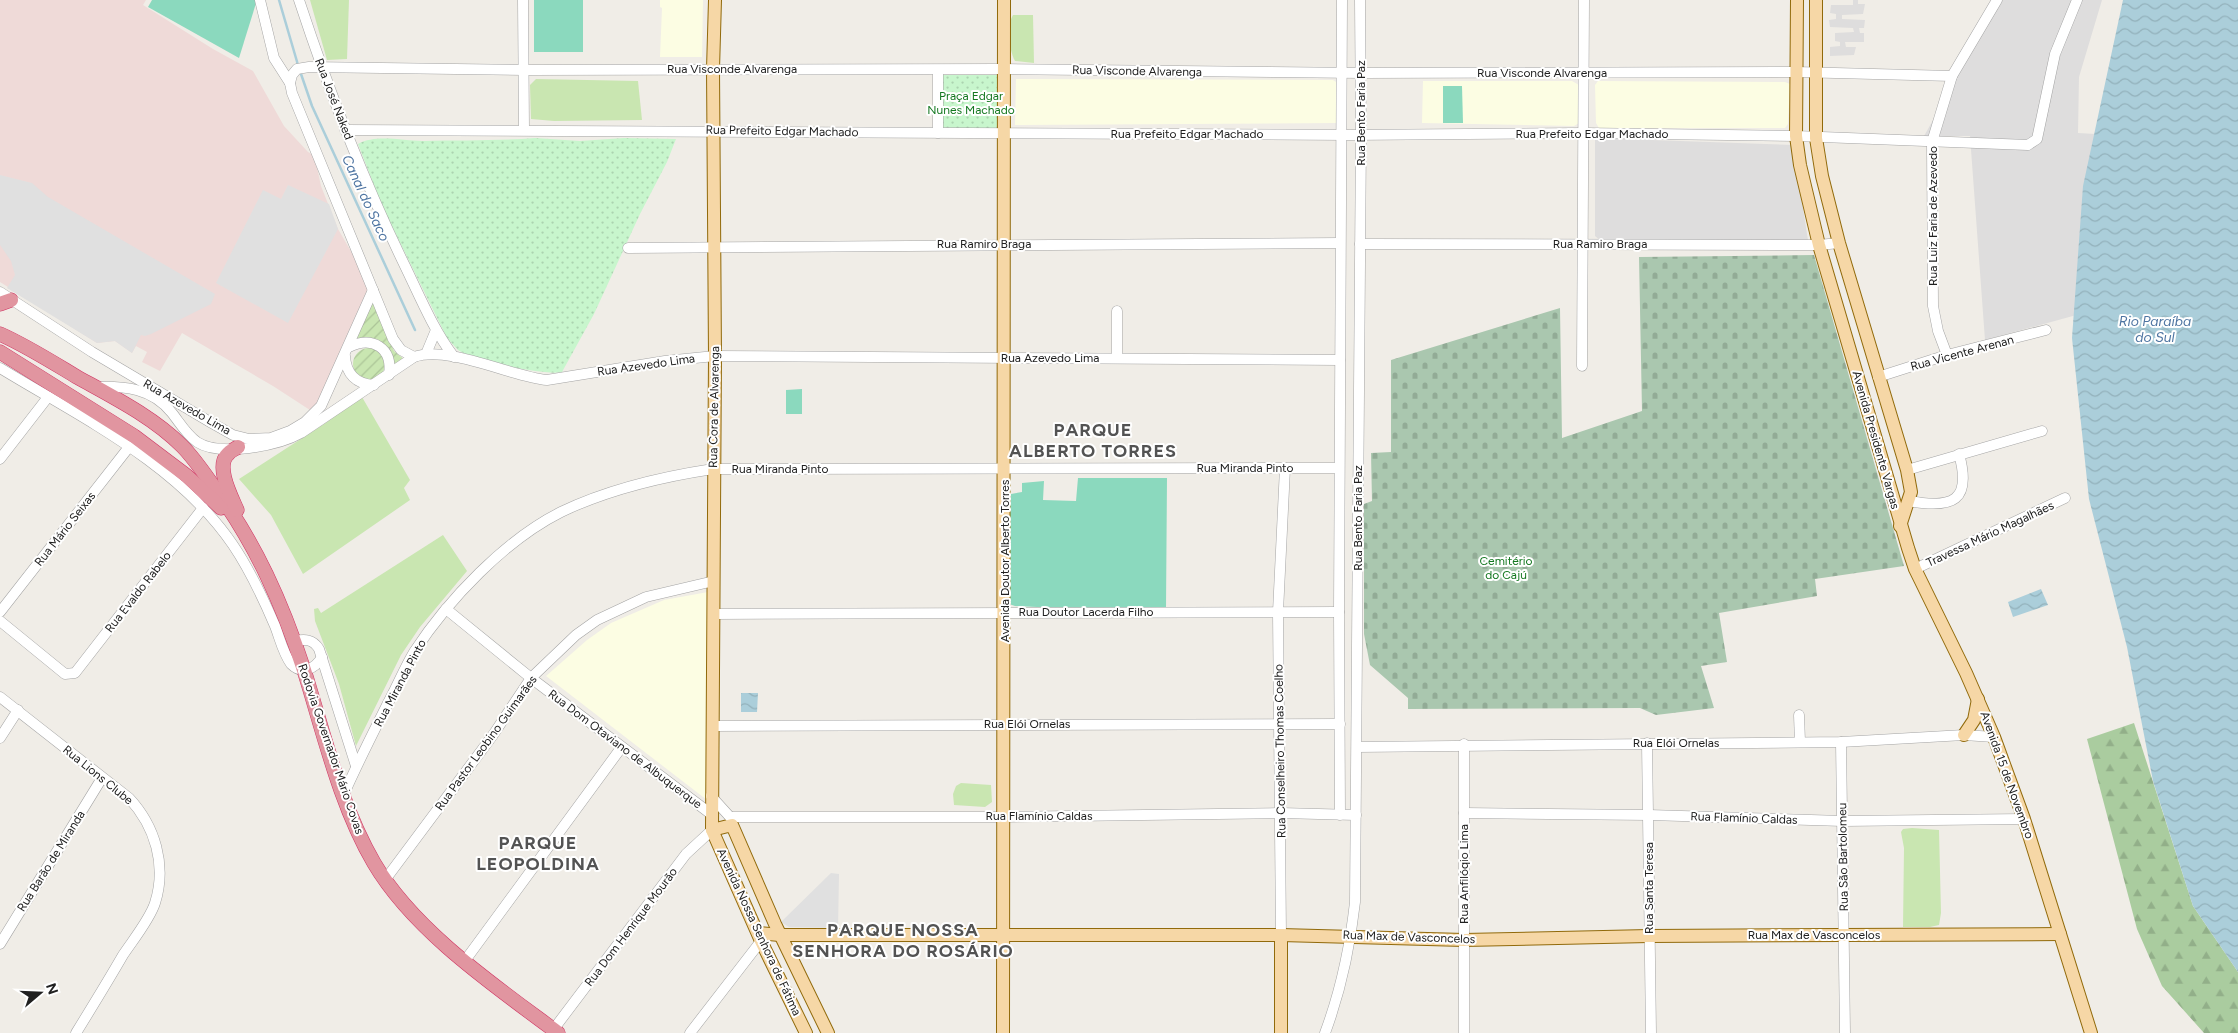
<svg xmlns="http://www.w3.org/2000/svg" width="2238" height="1033" font-family="Figtree,sans-serif">
<style>
.residential{fill:#dedddd}
.commercial{fill:#efdad8}
.education{fill:#fcfde3}
.grass{fill:#c9e6b1}
.forest{fill:url(#forest-firs)}
.cemetery{fill:url(#cemetery-stones)}
.park{fill:url(#park-dots)}
.garden{fill:url(#garden-furrows)}
.pitch{fill:#8bd9be}
.parking{fill:#e0e0e0}
.water{fill:url(#water-waves)}
.lines{fill:none;stroke-linecap:round;stroke-linejoin:round}
.stream{stroke:#abceda;stroke-width:2.5}
.minor-casing{stroke:#a4a4a4;stroke-width:11}
.major-casing{stroke:#916a0b;stroke-width:14}
.highway-casing{stroke:#cf3362;stroke-width:15}
.minor{stroke:#fff;stroke-width:10}
.major{stroke:#f6d7a6;stroke-width:12}
.highway{stroke:#e195a0;stroke-width:14}
.labels{text-anchor:middle;stroke-width:4;stroke-linejoin:round;paint-order:stroke}
.street-label{font-size:12px;fill:#202020;stroke:#fff}
.park-label{font-size:12px;fill:#147820;stroke:#fff}
.water-label{font-size:14px;font-style:italic;fill:#4f75a2;stroke:#fff}
.district-label{font-size:18px;font-weight:bold;letter-spacing:1px;fill:#535353;stroke:#fff}
</style>
<defs>
<pattern id="forest-firs" width="22" height="20" patternUnits="userSpaceOnUse" patternTransform="scale(1.25)"><rect width="22" height="20" fill="#aacc9f"/><path d="M5 1l3.5 6h-7zM16 11l3.5 6h-7z" fill="#92af89"/></pattern>
<pattern id="cemetery-stones" width="16" height="16" patternUnits="userSpaceOnUse" patternTransform="scale(1.25)"><rect width="16" height="16" fill="#aac7af"/><path d="M2 7V4a2 2 0 0 1 4 0v3zM10 15v-3a2 2 0 0 1 4 0v3z" fill="#92ab96"/></pattern>
<pattern id="park-dots" width="8" height="8" patternUnits="userSpaceOnUse" patternTransform="scale(1.25)"><rect width="8" height="8" fill="#c8f6cd"/><path d="M2 2h.1M6 6h.1" fill="none" stroke="#acd3b0" stroke-width="1.8" stroke-linecap="round"/></pattern>
<pattern id="garden-furrows" width="10" height="10" patternUnits="userSpaceOnUse" patternTransform="scale(1.25)"><rect width="10" height="10" fill="#c9e6b1"/><path d="M-1 1l2-2M0 10L10 0M9 11l2-2" fill="none" stroke="#acc598"/></pattern>
<pattern id="water-waves" width="16" height="10" patternUnits="userSpaceOnUse" patternTransform="scale(1.25)"><rect width="16" height="10" fill="#abceda"/><path d="M0 5q4-4 8 0t8 0" fill="none" stroke="#93b1bb"/></pattern>
</defs>
<rect width="100%" height="100%" fill="#f0ede7"/>
<g class="residential">
<polygon points="1853,0 1858,0 1858,4 1865,4 1863,14 1842,15 1842,19 1865,20 1864,28 1859,28 1860,33 1864,33 1864,42 1845,42 1846,47 1856,47 1854,55 1830,56 1830,47 1840,46 1840,42 1835,41 1835,33 1854,32 1853,28 1830,27 1829,20 1836,19 1836,14 1830,13 1831,5 1853,5"/>
<polygon points="2001,0 2102,0 2079,77 2078,133 2095,134 2091,311 1985,340 1970,136 1924,136"/>
<polygon points="1595,138 1793,145 1808,240 1601,241 1595,236"/>
</g>
<polygon class="commercial" points="0,0 146,0 143,5 213,49 253,71 284,126 308,152 317,157 316,163 321,186 338,229 370,284 313,412 273,386 182,333 160,371 142,362 147,352 136,346 132,353 115,341 97,343 0,282"/>
<g class="education">
<polygon points="660,0 703,0 702,57 660,57 662,8 660,7"/>
<polygon points="1016,79 1333,80 1336,82 1336,123 1015,125"/>
<polygon points="1423,81 1572,81 1579,85 1579,123 1574,126 1422,123"/>
<polygon points="1598,81 1785,82 1790,84 1788,124 1785,128 1599,128 1596,123 1595,85"/>
<polygon points="708,592 707,800 546,676 587,640 611,623 664,600"/>
</g>
<g class="grass">
<polygon points="310,0 349,0 347,59 327,60"/>
<path d="M1013,15h20l1,48 -19,-2c-6,-11 -9,-35 -2,-46z"/>
<polygon points="536,79 638,81 642,120 554,121 531,119 530,85"/>
<polygon points="362,397 410,480 404,488 410,500 303,574 271,515 239,479 324,424"/>
<polygon points="443,535 467,571 420,627 401,655 356,746 339,684 315,621 314,609 318,608 321,613"/>
<polygon points="961,783 991,785 992,802 985,807 954,805 953,794 956,786"/>
<polygon points="1912,828 1939,830 1941,913 1939,925 1930,927 1903,927 1904,848 1901,832 1903,829"/>
</g>
<polygon class="forest" points="2134,723 2193,906 2238,972 2238,1033 2204,1033 2162,986 2137,929 2087,739"/>
<polygon class="cemetery" points="1814,255 1904,566 1815,579 1817,596 1719,613 1727,662 1701,666 1714,708 1656,715 1640,708 1408,709 1408,698 1370,665 1364,634 1364,504 1372,501 1371,453 1391,452 1391,360 1560,308 1562,438 1642,411 1639,257"/>
<g class="park">
<rect x="940" y="75" width="61" height="56"/>
<path d="M535,138l45,3 44,-3 52,1 -9,23 -27,52 -46,100 -32,58c-18,4 -89,-12 -104,-22 -4,-4 -7,-8 -11,-12l-65,-132 -24,-62c18,-10 45,-3 65,-3 37,-1 75,0 112,-3z"/>
</g>
<g class="garden">
<path d="M372,300l22,51 11,9 -11,7c-2,-26 -17,-29 -39,-28z"/>
<circle cx="369" cy="364" r="16"/>
</g>
<g class="pitch">
<polygon points="152,0 257,0 239,58 148,7"/>
<rect x="534" y="0" width="49" height="52"/>
<polygon points="1443,86 1462,86 1463,123 1443,123"/>
<polygon points="802,389 802,414 786,414 786,390"/>
<polygon points="1078,478 1167,478 1166,609 1037,607 1015,606 1009,604 1008,527 1011,494 1022,492 1022,483 1044,481 1043,500 1076,501"/>
</g>
<g class="parking">
<polygon points="0,175 32,183 48,197 215,294 211,304 151,334 145,336 141,335 132,353 115,341 97,343 7,288 15,275 11,261 0,245"/>
<polygon points="288,185 329,204 338,229 288,323 216,283 263,190 281,199"/>
<polygon points="831,873 839,874 838,928 789,927 781,922"/>
</g>
<g class="water">
<polygon points="2123,0 2238,0 2238,972 2193,906 2153,781 2127,647 2089,499 2072,338 2083,186"/>
<polygon points="2041,589 2048,605 2013,617 2008,602"/>
<polygon points="741,693 758,693 757,712 741,712"/>
</g>
<g class="lines">
<g class="stream">
<polyline points="279,0 298,65"/>
<polyline points="301,74 312,106 415,330"/>
</g>
<defs>
<g id="minor">
<polyline points="260,0 274,58 290,83"/>
<path d="M299,0c30,91 64,180 106,266 15,31 28,63 49,91"/>
<polyline points="523,0 524,129"/>
<polyline points="345,130 1350,135 1583,133 1796,136 2028,145 2037,139 2055,54 2077,0"/>
<polyline points="938,133 938,70"/>
<polyline points="1360,244 1819,245 1839,243"/>
<polyline points="628,248 1340,243"/>
<polyline points="0,292 92,352 210,422 233,435 249,439 271,438 290,431 305,422 321,406 373,290"/>
<path d="M349,347c23,-11 44,0 40,28"/>
<polyline points="426,354 436,330"/>
<polyline points="1947,355 1938,331 1933,306 1932,142 1952,76 1997,0"/>
<path d="M345,356c1,18 11,28 29,29"/>
<polyline points="414,357 401,350 393,339 292,93 290,83 292,75 297,69 309,67 525,70 1004,69 1361,73 1796,72 1952,76"/>
<polyline points="1117,358 1117,311"/>
<polyline points="1582,366 1584,0"/>
<path d="M0,368c82,50 178,96 233,177 17,25 30,53 42,81 5,13 8,27 16,38 11,11 24,5 31,-7"/>
<polyline points="1878,377 1947,355 2046,330"/>
<path d="M95,387c30,-1 57,1 77,26 8,10 14,21 25,29 23,15 81,4 104,-9l113,-76c35,-12 95,19 133,23l118,-19 50,-5 625,4"/>
<polyline points="0,459 48,397"/>
<polyline points="1907,470 2042,431"/>
<path d="M1909,501c44,8 63,0 50,-47"/>
<polyline points="1915,569 2065,498"/>
<polyline points="446,609 531,678 711,814"/>
<polyline points="0,612 129,447"/>
<polyline points="714,614 1339,612"/>
<polyline points="0,621 65,674 75,673 203,508"/>
<path d="M294,641c11,-2 19,-2 25,8l37,117"/>
<path d="M0,697l129,101c26,28 38,67 26,105 -5,16 -22,37 -32,52 -15,26 -31,52 -47,78"/>
<polyline points="1799,715 1800,742"/>
<polyline points="714,726 1340,724"/>
<polyline points="0,738 18,710"/>
<polyline points="1841,742 1845,1033"/>
<polyline points="1647,743 1651,1033"/>
<polyline points="1464,744 1464,1033"/>
<polyline points="1357,747 1841,742 1964,735 1994,737"/>
<path d="M344,794c14,-32 30,-63 46,-95 8,-15 15,-32 24,-47 34,-52 91,-112 147,-140 48,-23 99,-35 152,-43l626,-1"/>
<polyline points="711,796 730,817"/>
<polyline points="1464,813 1649,815 1843,821 2024,819"/>
<polyline points="1340,815 1339,612 1342,0"/>
<polyline points="730,817 1004,817 1281,813 1356,815"/>
<polyline points="385,880 493,735 531,678 576,635 597,620 646,597 714,581"/>
<polyline points="1281,935 1278,612 1285,468"/>
<polyline points="0,944 102,778"/>
<polyline points="464,962 621,748"/>
<polyline points="553,1030 686,854 712,830"/>
<polyline points="690,1033 761,941"/>
<path d="M1325,1033c16,-43 25,-86 30,-131l6,-767 -1,-135"/>
</g>
<g id="major">
<polyline points="715,0 713,69 715,356 712,830 761,941 806,1033"/>
<polyline points="1797,0 1796,136 1800,165 1819,245 1908,548 1915,569 1966,673 1994,737 2024,819 2091,1033"/>
<polyline points="1816,0 1816,138 1822,176 1839,243 1907,470 1911,492 1900,526"/>
<polyline points="1964,735 1974,720 1978,699"/>
<polyline points="712,830 732,825 775,924 828,1033"/>
<polyline points="758,933 780,935 1281,935 1464,940 1649,936 2060,934"/>
<polyline points="1003,1033 1004,0"/>
<polyline points="1281,1033 1281,935"/>
</g>
<g id="highway">
<polyline points="0,304 11,300"/>
<path d="M0,334c27,12 52,28 77,43 36,20 76,40 105,69 12,12 22,27 32,41 42,57 68,116 90,183 20,64 36,135 70,193 40,68 121,123 184,170"/>
<polyline points="0,352 134,436 187,476 221,508"/>
<path d="M237,510c-6,-14 -22,-44 -9,-56 2,-3 7,-5 10,-7"/>
</g>
</defs>
<use href="#minor" class="minor-casing"/>
<use href="#major" class="major-casing"/>
<use href="#highway" class="highway-casing"/>
<use href="#minor" class="minor"/>
<use href="#major" class="major"/>
<use href="#highway" class="highway"/>
</g>
<g class="labels">
<g class="street-label">
<text x="732" y="73">Rua Visconde Alvarenga</text>
<text transform="translate(1137 71) rotate(1)" y="4">Rua Visconde Alvarenga</text>
<text x="1542" y="77">Rua Visconde Alvarenga</text>
<text transform="translate(334 99) rotate(69)" y="4">Rua José Naked</text>
<text transform="translate(1361 113) rotate(-90)" y="4">Rua Bento Faria Paz</text>
<text transform="translate(782 131) rotate(1)" y="4">Rua Prefeito Edgar Machado</text>
<text x="1187" y="138">Rua Prefeito Edgar Machado</text>
<text x="1592" y="138">Rua Prefeito Edgar Machado</text>
<text transform="translate(1933 216) rotate(-90)" y="4">Rua Luiz Faria de Azevedo</text>
<text x="984" y="248">Rua Ramiro Braga</text>
<text x="1600" y="248">Rua Ramiro Braga</text>
<text transform="translate(1962 353) rotate(-15)" y="4">Rua Vicente Arenan</text>
<text x="1050" y="362">Rua Azevedo Lima</text>
<text transform="translate(646 365) rotate(-8)" y="4">Rua Azevedo Lima</text>
<text transform="translate(187 407) rotate(30)" y="4">Rua Azevedo Lima</text>
<text transform="translate(714 407) rotate(-89)" y="4">Rua Cora de Alvarenga</text>
<text transform="translate(1876 440) rotate(74)" y="4">Avenida Presidente Vargas</text>
<text x="1245" y="472">Rua Miranda Pinto</text>
<text x="780" y="473">Rua Miranda Pinto</text>
<text transform="translate(1358 518) rotate(-90)" y="4">Rua Bento Faria Paz</text>
<text transform="translate(65 529) rotate(-52)" y="4">Rua Mário Seixas</text>
<text transform="translate(1990 534) rotate(-25)" y="4">Travessa Mário Magalhães</text>
<text transform="translate(1005 561) rotate(-90)" y="4">Avenida Doutor Alberto Torres</text>
<text transform="translate(138 592) rotate(-52)" y="4">Rua Evaldo Rabelo</text>
<text x="1086" y="616">Rua Doutor Lacerda Filho</text>
<text transform="translate(400 683) rotate(-62)" y="4">Rua Miranda Pinto</text>
<text x="1027" y="728">Rua Elói Ornelas</text>
<text transform="translate(486 743) rotate(-54)" y="4">Rua Pastor Leobino Guimarães</text>
<text x="1676" y="747">Rua Elói Ornelas</text>
<text transform="translate(331 749) rotate(71)" y="4">Rodovia Governador Mário Covas</text>
<text transform="translate(625 749) rotate(37)" y="4">Rua Dom Otaviano de Albuquerque</text>
<text transform="translate(1280 751) rotate(-91)" y="4">Rua Conselheiro Thomas Coelho</text>
<text transform="translate(98 775) rotate(39)" y="4">Rua Lions Clube</text>
<text transform="translate(2007 775) rotate(70)" y="4">Avenida 15 de Novembro</text>
<text x="1039" y="820">Rua Flamínio Caldas</text>
<text transform="translate(1744 818) rotate(2)" y="4">Rua Flamínio Caldas</text>
<text transform="translate(1843 857) rotate(-91)" y="4">Rua São Bartolomeu</text>
<text transform="translate(51 861) rotate(-58)" y="4">Rua Barão de Miranda</text>
<text transform="translate(1464 874) rotate(-90)" y="4">Rua Anfilóqio Lima</text>
<text transform="translate(1649 888) rotate(-90)" y="4">Rua Santa Teresa</text>
<text transform="translate(631 927) rotate(-53)" y="4">Rua Dom Henrique Mourão</text>
<text transform="translate(759 932) rotate(65)" y="4">Avenida Nossa Senhora de Fátima</text>
<text x="1814" y="939">Rua Max de Vasconcelos</text>
<text transform="translate(1409 937) rotate(2)" y="4">Rua Max de Vasconcelos</text>
</g>
<g class="park-label">
<text x="971" y="100">Praça Edgar<tspan x="971" dy="14">Nunes Machado</tspan></text>
<text x="1506" y="565">Cemitério<tspan x="1506" dy="14">do Cajú</tspan></text>
</g>
<g class="water-label">
<text transform="translate(366 198) rotate(65)" y="5">Canal do Saco</text>
<text x="2155" y="326">Rio Paraíba<tspan x="2155" dy="16">do Sul</tspan></text>
</g>
<g class="district-label">
<text x="1093" y="436">PARQUE<tspan x="1093" dy="21">ALBERTO TORRES</tspan></text>
<text x="538" y="849">PARQUE<tspan x="538" dy="21">LEOPOLDINA</tspan></text>
<text x="903" y="936">PARQUE NOSSA<tspan x="903" dy="21">SENHORA DO ROSÁRIO</tspan></text>
</g>
</g>
<g transform="translate(40 993) rotate(71)" stroke="#ffffff" stroke-width="4" paint-order="stroke">
<path d="M0-4L9 19L0 12L-9 19Z" fill="#202020"/>
<text y="-8" font-size="14" font-weight="bold" text-anchor="middle" fill="#202020">N</text>
</g>
</svg>
